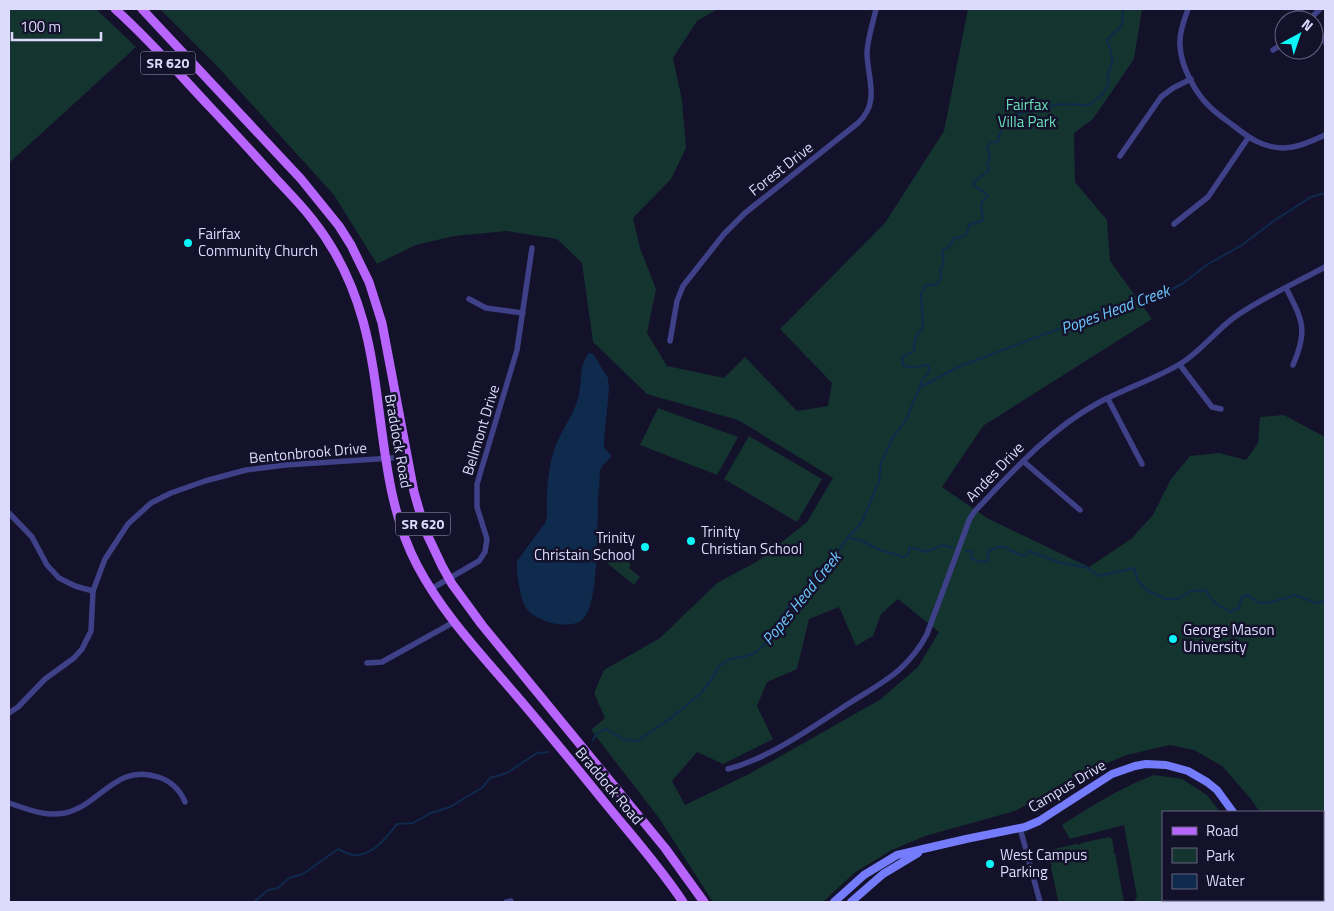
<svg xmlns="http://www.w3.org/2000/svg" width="1334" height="911" font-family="'Titillium Web',sans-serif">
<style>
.green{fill:#143430;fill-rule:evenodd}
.water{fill:#0e2a4c}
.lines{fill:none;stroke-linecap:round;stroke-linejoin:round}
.stream{stroke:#0e2a4c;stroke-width:2}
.street{stroke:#3e4188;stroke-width:5.5}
.secondary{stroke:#747cfc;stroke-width:8}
.primary{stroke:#b765fc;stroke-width:9}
.poi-dot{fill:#0cf6fa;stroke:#14112a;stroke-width:2}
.labels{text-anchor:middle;stroke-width:5;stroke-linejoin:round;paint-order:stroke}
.shield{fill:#14112a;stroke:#a09ebe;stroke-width:1}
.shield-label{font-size:14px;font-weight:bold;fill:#dcdbfe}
.park-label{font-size:15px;fill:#67dfb7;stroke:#14112a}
.street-label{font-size:15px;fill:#dcdbfe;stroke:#14112a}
.poi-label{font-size:15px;fill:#dcdbfe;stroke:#14112a;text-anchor:start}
.water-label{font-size:16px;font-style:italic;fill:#6cc5fc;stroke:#14112a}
</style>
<rect width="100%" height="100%" fill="#14112a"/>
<g class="green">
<polygon points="9,9 96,9 136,47 9,163"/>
<path d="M160,9h558l-21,12 -24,37 9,42 4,48 -15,31 -38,39 7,30 16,41 -9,44 20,33 57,12 21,-21 52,54 31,-5 4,-23 -52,-54 105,-106 59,-92 24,-122h174l-8,50 -41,60 -19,14 1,49 32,38 3,41 42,58 -169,107 -41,61 45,31 102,49 42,-28 22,-24 18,-36 19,-23 29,-3 27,7 12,-17 2,-26 24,-2 41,22v462l-2,-2v-85h-63l-10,-14 -28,-32 -28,-16 -24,-5 -43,10 -39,16 -73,40 -90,25 -33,14 -38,23 -31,29h-110l-54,-84 -68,-88 14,-12 -11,-25 10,-23 56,-32 57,-55 41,-22 49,-39 26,-44 -95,-58 -91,-26 -54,-52 -11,-79 -25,-24 -50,-8 -53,5 -38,9 -39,19 -43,-69 -117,-129zM898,599l41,33 -21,35 -37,32 -130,74 -66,32 -13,-24 25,-29 26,12 50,-25 -16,-33 10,-24 30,-13 12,-50 30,-12 17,39 17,-10 8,-22z"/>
<polygon points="658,408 738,437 717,475 640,445"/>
<polygon points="749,436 822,479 797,522 724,479"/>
<polygon points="616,552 631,564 629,568 640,577 634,585 607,563"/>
<path d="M1154,775l28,4 25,16 13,17h-57v88h119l2,2h-150l3,-5 -13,-72 -54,14 -8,-14c31,-20 58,-37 92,-50z"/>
<polygon points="1109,837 1112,839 1114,850 1113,852 1115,853 1124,902 1060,902 1058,900 1051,867 1052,865 1050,863 1048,853 1049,850 1077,844 1080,845 1081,843"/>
</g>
<path class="water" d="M589,353l4,1 2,3 13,21 1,11 -5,52v6l7,9c-3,5 -7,7 -10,12 -2,5 -1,13 -2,19 -3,27 2,114 -16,132 -12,12 -47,3 -56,-10 -7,-9 -11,-37 -10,-48l28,-38 2,-7c-1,-25 1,-54 11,-76 7,-15 18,-29 21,-46 3,-14 0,-29 10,-41z"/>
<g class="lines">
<g class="stream">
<polyline points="921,387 958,367 1045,334 1110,311 1142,297 1157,297 1182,284 1208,264 1242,245 1275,220 1311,197 1325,193"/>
<polyline points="848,538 860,540 880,550 904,557 909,553 909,548 915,548 926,552 943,545 953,548"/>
<path d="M966,551l7,1 -2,6 9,4 8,-1v-9c16,-12 20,0 37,4l4,-5 29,11 30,6 11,8 35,-8 4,13 10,10 18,8h11l14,-8 14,-1 10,13 15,9 9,-4 2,-10 7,-3 11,8 13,-1 23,-7 21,8 9,-2"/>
<path d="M593,740l3,-6 10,-5 19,11 12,1 34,-23 29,-24 10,-12 9,-16 12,-7 15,-3 9,-3 12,-11 10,-19 11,-15 13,-10 30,-36 17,-25 13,-13 18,-43 2,-18 12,-26 13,-17 16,-39 8,-11 -2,-5c-12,0 -12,6 -25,0l-1,-8 12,-6c0,-10 1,-16 9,-23l-2,-34 5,-9h10l5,-7 -1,-10 4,-3 -2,-14 8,-5 4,-8c11,0 13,-2 15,-13l14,-5 -2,-16 7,-9 -15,-10 1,-3 15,-12 -2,-6 3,-6 -3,-11 4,-5h7c1,-10 6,-15 7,-25l55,-13 29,1 14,-11 6,-11 -2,-8c9,-15 5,-20 0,-35l15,-15 1,-16"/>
<path d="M254,902l14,-12 10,-2 11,-10 14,-4 35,-25c4,2 10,5 15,6 19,2 34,-18 44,-31l16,-1 18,-10 19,-6 33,-20 7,-9 17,-5 30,-20 11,-1"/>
</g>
<g class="street">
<path d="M1188,9c-4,12 -9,24 -8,37 1,20 15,47 30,61 7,7 16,13 24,19 15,12 28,21 48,22 15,0 30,-7 43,-13"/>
<polyline points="1297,9 1310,20"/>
<polyline points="1309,20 1320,9"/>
<polyline points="1314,24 1325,42"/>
<polyline points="1273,50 1284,43"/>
<polyline points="1120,156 1161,97 1173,88 1191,79"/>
<polyline points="1174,224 1208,197 1248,138"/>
<path d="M1286,288c17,33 22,42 7,77"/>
<polyline points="469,299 486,308 523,313"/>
<path d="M670,341l7,-40 6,-15 41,-52 21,-21 113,-90c23,-21 9,-45 9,-71 1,-15 6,-29 9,-43"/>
<polyline points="1180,365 1212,407 1221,409"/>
<polyline points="1108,399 1142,464"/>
<polyline points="1023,461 1080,510"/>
<polyline points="9,513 32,537 47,565 59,578 75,586 93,591"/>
<polyline points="431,589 479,561 485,552 487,539 477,507 477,484 517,350 532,248"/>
<polyline points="367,663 382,662 454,622"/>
<polyline points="9,713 18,707 45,679 74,658 82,649 91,631 93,591 105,559 128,524 151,503 171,493 205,481 246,470 285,465 408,457"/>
<path d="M728,769c42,-11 83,-41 120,-65 17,-11 36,-21 51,-34 12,-11 21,-22 28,-36l43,-116 5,-7c38,-40 74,-81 123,-108 26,-14 57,-24 82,-39 20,-12 34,-31 52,-45 29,-21 62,-35 93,-52"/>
<path d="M9,803c18,6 36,14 56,10 36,-8 50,-50 93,-36 13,4 22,13 27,25"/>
<polyline points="1020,828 1040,902"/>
<polyline points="506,902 511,901"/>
</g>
<g class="secondary">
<polyline points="1292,900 1294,902"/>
<polyline points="834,902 864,875 897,855 966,839 1025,827 1039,821 1112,774 1135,766 1146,764 1166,765 1188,771 1207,782 1217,790 1233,812"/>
<polyline points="851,902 883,874 918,853"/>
</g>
<g class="primary">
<path d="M115,9c34,30 64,65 95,98 20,21 39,42 59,64 14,16 30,31 43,48 24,30 41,66 51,102 22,79 15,170 54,244 25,48 63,88 98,129 31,36 61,73 91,110 26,32 54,63 77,98"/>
<polyline points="142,9 301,179 339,226 351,245 369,282 382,323 414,492 425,530 442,566 452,584 482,625 665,848 704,902"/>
</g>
</g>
<g class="poi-dot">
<circle cx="188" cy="243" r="5"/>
<circle cx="691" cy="541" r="5"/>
<circle cx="645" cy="547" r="5"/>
<circle cx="1173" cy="639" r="5"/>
<circle cx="990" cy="864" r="5"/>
</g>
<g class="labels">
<g class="shield">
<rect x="140.5" y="51.5" width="55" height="23" rx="4"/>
<rect x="395.5" y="512.5" width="55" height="23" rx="4"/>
</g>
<g class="shield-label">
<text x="168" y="68">SR 620</text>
<text x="423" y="529">SR 620</text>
</g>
<g class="park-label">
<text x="1027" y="110">Fairfax<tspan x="1027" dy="17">Villa Park</tspan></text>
</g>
<g class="street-label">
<text transform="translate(781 169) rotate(-38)" y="5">Forest Drive</text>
<text transform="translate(481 430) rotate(-73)" y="5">Bellmont Drive</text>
<text transform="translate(398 441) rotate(80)" y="5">Braddock Road</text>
<text transform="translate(308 453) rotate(-5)" y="5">Bentonbrook Drive</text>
<text transform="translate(995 472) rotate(-46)" y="5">Andes Drive</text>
<text transform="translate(609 786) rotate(50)" y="5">Braddock Road</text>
<text transform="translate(1067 786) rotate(-31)" y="5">Campus Drive</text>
</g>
<g class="poi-label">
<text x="198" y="239">Fairfax<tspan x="198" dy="17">Community Church</tspan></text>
<text x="701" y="537">Trinity<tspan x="701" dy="17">Christian School</tspan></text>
<text x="635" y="543" text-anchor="end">Trinity<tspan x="635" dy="17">Christain School</tspan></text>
<text x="1183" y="635">George Mason<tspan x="1183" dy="17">University</tspan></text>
<text x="1000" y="860">West Campus<tspan x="1000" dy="17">Parking</tspan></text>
</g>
<g class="water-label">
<text transform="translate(1115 309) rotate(-20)" y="6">Popes Head Creek</text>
<text transform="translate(801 598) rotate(-51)" y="6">Popes Head Creek</text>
</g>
</g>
<rect width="1334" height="911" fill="none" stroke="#dcdbfe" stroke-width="20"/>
<rect x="1162" y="811" width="162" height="90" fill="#14112a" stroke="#64627f"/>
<rect x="1172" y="827" width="25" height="8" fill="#b765fc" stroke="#64627f"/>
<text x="1206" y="836" font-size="15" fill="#dcdbfe">Road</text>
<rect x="1172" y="848" width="25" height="15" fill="#143430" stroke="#64627f"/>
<text x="1206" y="861" font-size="15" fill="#dcdbfe">Park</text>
<rect x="1172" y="874" width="25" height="15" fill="#0e2a4c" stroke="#64627f"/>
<text x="1206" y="886" font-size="15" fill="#dcdbfe">Water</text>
<g transform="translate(1299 35) rotate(40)"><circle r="24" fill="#14112a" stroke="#64627f"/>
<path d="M0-4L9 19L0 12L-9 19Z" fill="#0cf6fa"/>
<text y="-8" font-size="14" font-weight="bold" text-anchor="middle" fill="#dcdbfe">N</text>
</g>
<path d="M12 32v8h89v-8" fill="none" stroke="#dcdbfe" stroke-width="2.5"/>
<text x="20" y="32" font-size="15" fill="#dcdbfe" stroke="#14112a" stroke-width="4" paint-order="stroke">100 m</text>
</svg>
